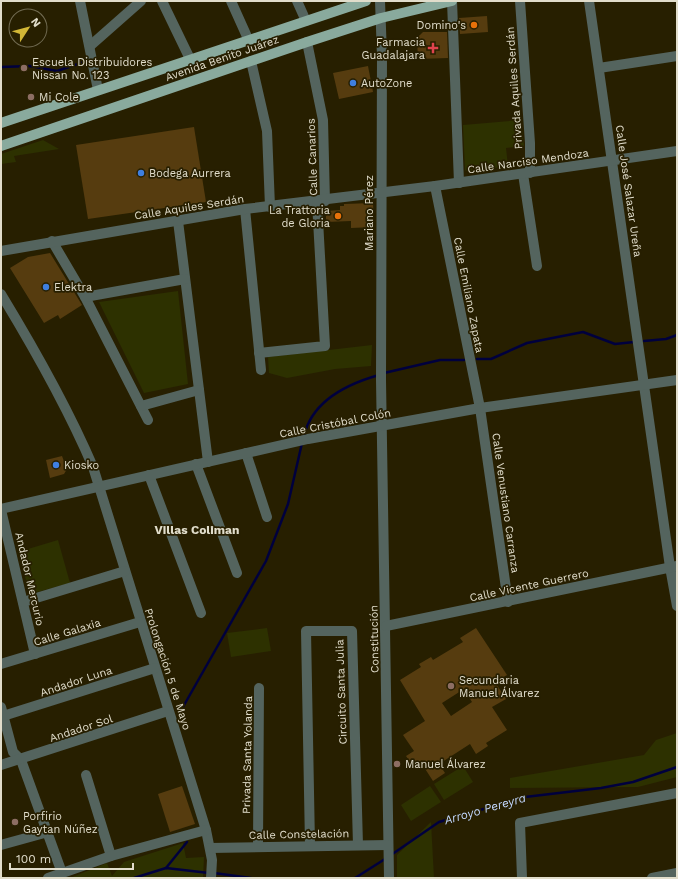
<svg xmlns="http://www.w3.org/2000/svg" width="678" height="879" font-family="'Work Sans',sans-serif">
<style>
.green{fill:#2d3100}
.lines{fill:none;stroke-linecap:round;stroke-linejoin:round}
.stream{stroke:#00003d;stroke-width:2.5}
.building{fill:#563c0f;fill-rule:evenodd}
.minor{stroke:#54645e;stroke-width:10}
.major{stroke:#89aa9d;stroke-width:10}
.food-dot{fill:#e8710a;stroke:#271f00;stroke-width:1.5}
.health-dot{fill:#e0444e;stroke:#271f00;stroke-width:1.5}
.education-dot{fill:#8d6e63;stroke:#271f00;stroke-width:1.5}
.shop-dot{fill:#3f7fe0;stroke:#271f00;stroke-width:1.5}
.labels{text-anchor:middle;stroke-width:3.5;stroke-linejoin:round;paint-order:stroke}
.poi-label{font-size:11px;fill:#e1ddcb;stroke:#271f00;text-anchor:start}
.street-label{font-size:11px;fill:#e1ddcb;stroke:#271f00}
.neighbourhood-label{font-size:12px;font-weight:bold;fill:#e1ddcb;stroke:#271f00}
.water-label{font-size:12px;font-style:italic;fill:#c3d8ff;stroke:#271f00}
</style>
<rect width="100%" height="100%" fill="#271f00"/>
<g class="green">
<polygon points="521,120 524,146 506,148 508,166 468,172 465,170 463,125"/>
<polygon points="43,140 59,149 14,156 16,162 1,164 1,154"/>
<polygon points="178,291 188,384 144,393 99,302"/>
<polygon points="372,345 371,366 335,369 287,378 269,373 268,357"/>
<polygon points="58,540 70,583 30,594 18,552"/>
<polygon points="267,628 271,651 231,657 227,633"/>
<polygon points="677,733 677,777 638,787 510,788 510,778 644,755 656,740"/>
<polygon points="463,766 473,782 444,800 434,784"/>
<polygon points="430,786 441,802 411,821 401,805"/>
<polygon points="431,822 434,878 397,878 397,855"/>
<polygon points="183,843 186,858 204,857 203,878 70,878 107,863 112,876 124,862"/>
</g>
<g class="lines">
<g class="stream">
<polyline points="1,67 30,66 57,71 90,60"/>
<polyline points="644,341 666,339 677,335"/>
<polyline points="477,359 491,359 527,343 583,332 615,344 634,342"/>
<polyline points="384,373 440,360 464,360"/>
<path d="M304,436c8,-35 43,-52 75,-61"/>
<polyline points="179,714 266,561 288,504 302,443"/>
<polyline points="391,855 439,822 525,797 601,788 633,782 677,767"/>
<polyline points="166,868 187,842"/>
<polyline points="214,873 251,878"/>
<polyline points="134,878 166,868 209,873"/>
<polyline points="355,878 385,859"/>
</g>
</g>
<g class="building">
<polygon points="487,16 488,32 460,34 459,18"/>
<polygon points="423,32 447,32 448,58 418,59 417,38"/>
<polygon points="368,66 373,92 339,99 333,73"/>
<polygon points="194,127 206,202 88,219 76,145"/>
<polygon points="373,203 374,227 351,228 351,221 326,222 326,211 340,210 340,206 344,206 344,204"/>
<polygon points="50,253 82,305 60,319 58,315 44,323 10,268 28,257"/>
<polygon points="62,456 67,469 64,474 50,478 46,460"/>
<path d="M476,628l31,47 -12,7 11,17 -14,8 15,23 -21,13 2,3 -12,8 -6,-10 -31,20 6,9 -12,8 -13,-20 -7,5 -7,-10 8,-5 -11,-16 22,-14 -25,-41 21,-13 -2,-3 12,-7 2,3 30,-18 -3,-4zM464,689l8,13 -21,14 -9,-13z"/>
<polygon points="182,786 195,824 170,832 158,794"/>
</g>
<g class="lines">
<g class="minor">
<polyline points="80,1 98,90"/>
<polyline points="162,1 191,61"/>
<polyline points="231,1 249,41"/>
<polyline points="297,1 306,21"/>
<polyline points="380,1 382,56 381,380 389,878"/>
<polyline points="452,1 459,183"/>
<polyline points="520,1 530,143 530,173"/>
<polyline points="589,1 670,567 677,606"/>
<polyline points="307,42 323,120 325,201"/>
<polyline points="90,46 141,1"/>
<polyline points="251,61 267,131 270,207"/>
<polyline points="599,68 677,56"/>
<polyline points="523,174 537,266"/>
<polyline points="435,186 480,408 508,602"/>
<polyline points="245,209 261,370"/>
<polyline points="178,221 208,462"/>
<polyline points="52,241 85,297 148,420"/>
<polyline points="1,251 245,209 435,186 677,151"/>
<path d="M1,294c34,56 66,112 92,173l113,363 6,30 -1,18"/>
<polyline points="85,297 185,279"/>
<polyline points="259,353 325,346 317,202"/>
<polyline points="141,406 199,390"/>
<polyline points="246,453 267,517"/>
<polyline points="196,464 237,573"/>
<polyline points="149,475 201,613"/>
<polyline points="1,509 308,439 480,408 677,380"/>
<polyline points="1,510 35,654"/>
<polyline points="23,602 125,571"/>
<polyline points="386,626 677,566"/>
<polyline points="1,664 140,622"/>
<polyline points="1,707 13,752 21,760 62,873"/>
<polyline points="3,716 155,668"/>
<polyline points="1,765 168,711"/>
<polyline points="86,775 111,856"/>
<polyline points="1,845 48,832"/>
<polyline points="310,845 306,631 352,631 358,845"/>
<polyline points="258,846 259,688"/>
<polyline points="210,848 388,845"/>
<polyline points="48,878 111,856 206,830"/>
<polyline points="522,878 520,823 677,793"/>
<polyline points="652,878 677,873"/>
</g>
<g class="major">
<polyline points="1,123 366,1"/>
<polyline points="1,146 307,42 381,18 452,1"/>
</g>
</g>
<g class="food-dot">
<circle cx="474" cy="25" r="4"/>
<circle cx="338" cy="216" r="4"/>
</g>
<path class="health-dot" d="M431 42h4v4h4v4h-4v4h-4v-4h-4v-4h4z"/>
<g class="education-dot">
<circle cx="24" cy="68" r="4"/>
<circle cx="31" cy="97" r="4"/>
<circle cx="451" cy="686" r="4"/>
<circle cx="397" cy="764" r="4"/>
<circle cx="15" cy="822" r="4"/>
</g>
<g class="shop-dot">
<circle cx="353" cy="83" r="4"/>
<circle cx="141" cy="173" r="4"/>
<circle cx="46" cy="287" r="4"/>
<circle cx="56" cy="465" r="4"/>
</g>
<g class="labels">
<g class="poi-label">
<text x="466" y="29" text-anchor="end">Domino's</text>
<text x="425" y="46" text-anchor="end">Farmacia<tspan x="425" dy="13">Guadalajara</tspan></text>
<text x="32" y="66">Escuela Distribuidores<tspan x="32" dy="13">Nissan No. 123</tspan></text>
<text x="361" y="87">AutoZone</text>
<text x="39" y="101">Mi Cole</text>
<text x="149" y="177">Bodega Aurrera</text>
<text x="330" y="214" text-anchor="end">La Trattoria<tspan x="330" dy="13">de Gloria</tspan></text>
<text x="54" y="291">Elektra</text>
<text x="64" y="469">Kiosko</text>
<text x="459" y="684">Secundaria<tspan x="459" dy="13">Manuel Álvarez</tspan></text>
<text x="405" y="768">Manuel Álvarez</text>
<text x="23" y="820">Porfirio<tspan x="23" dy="13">Gaytan Núñez</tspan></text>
</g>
<g class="street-label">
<text transform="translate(222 58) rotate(-19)" y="4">Avenida Benito Juárez</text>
<text transform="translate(514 88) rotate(-94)" y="4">Privada Aquiles Serdán</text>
<text transform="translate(312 157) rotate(-92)" y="4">Calle Canarios</text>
<text transform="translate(528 161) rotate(-8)" y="4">Calle Narciso Mendoza</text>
<text transform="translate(629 191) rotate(82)" y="4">Calle José Salazar Ureña</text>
<text transform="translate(189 207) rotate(-9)" y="4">Calle Aquiles Serdán</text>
<text transform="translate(369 213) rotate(-90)" y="4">Mariano Pérez</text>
<text transform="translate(469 295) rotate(79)" y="4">Calle Emiliano Zapata</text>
<text transform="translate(335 423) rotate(-11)" y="4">Calle Cristóbal Colón</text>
<text transform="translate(506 503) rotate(82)" y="4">Calle Venustiano Carranza</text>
<text transform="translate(30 579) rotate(77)" y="4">Andador Mercurio</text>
<text transform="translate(529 585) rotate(-12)" y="4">Calle Vicente Guerrero</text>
<text transform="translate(67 632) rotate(-17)" y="4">Calle Galaxia</text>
<text transform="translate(374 639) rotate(-91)" y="4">Constitución</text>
<text transform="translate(168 669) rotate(72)" y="4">Prolongación 5 de Mayo</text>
<text transform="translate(76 681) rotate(-18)" y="4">Andador Luna</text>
<text transform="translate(341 692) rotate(-92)" y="4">Circuito Santa Julia</text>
<text transform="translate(81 728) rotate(-18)" y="4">Andador Sol</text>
<text transform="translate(247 755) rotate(-89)" y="4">Privada Santa Yolanda</text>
<text transform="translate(299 834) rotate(-1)" y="4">Calle Constelación</text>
</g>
<g class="neighbourhood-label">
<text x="197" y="534">Villas Coliman</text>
</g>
<g class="water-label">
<text transform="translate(485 809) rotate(-16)" y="4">Arroyo Pereyra</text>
</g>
</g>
<rect width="678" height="879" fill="none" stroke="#e1ddcb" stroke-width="4"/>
<g transform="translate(28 28) rotate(54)"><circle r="19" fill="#271f00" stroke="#716b51"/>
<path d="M0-3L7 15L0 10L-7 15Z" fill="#d2b736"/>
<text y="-6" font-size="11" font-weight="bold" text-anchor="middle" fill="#e1ddcb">N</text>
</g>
<path d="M10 863v6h123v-6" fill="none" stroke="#e1ddcb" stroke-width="2"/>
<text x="16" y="863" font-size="12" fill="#e1ddcb" stroke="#271f00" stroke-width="3" paint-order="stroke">100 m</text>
</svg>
